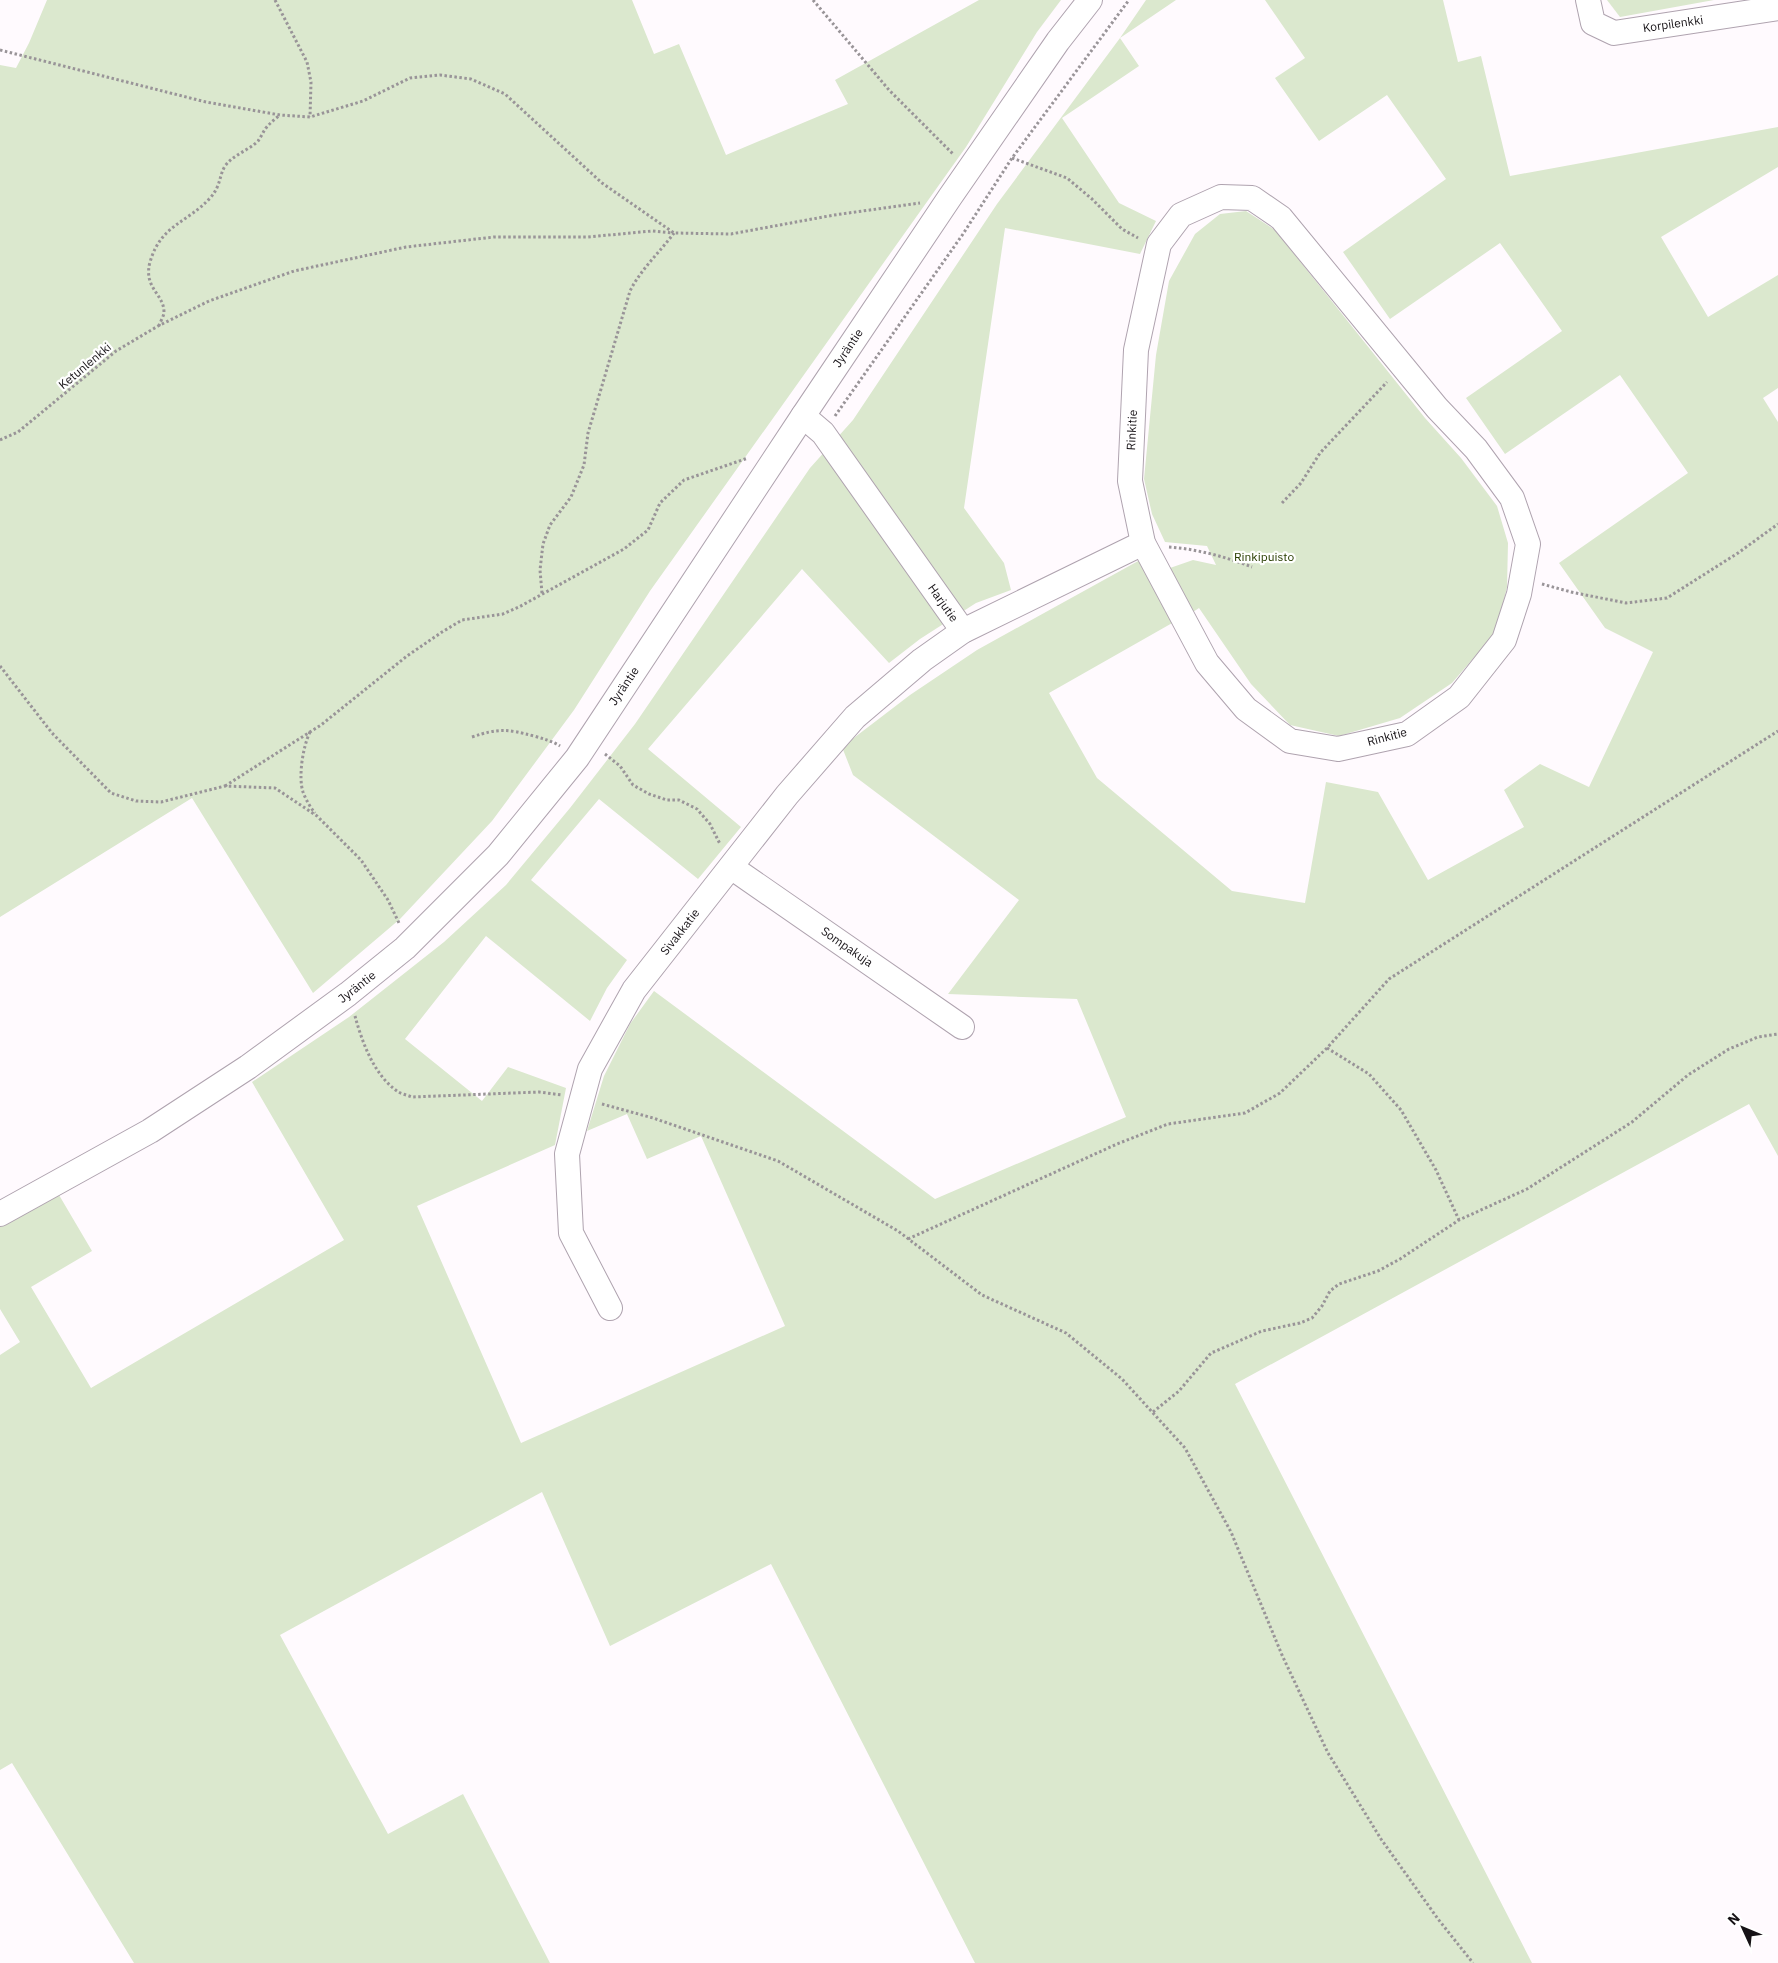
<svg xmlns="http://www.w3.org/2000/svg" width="1778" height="1963" font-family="'IBM Plex Sans',sans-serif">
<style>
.green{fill:#dbe8ce}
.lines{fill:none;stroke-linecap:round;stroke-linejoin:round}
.street-casing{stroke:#afa3af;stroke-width:26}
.path{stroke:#999498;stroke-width:3;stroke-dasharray:2.5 2.5;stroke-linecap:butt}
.street{stroke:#fff;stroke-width:24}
.labels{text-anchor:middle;stroke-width:4.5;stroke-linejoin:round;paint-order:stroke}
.street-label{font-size:12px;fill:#161216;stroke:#fff}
.park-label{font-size:12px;fill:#283d00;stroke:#fff}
</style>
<rect width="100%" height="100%" fill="#fffafe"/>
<g class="green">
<polygon points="47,0 632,0 654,54 679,44 726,155 848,104 835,80 979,0 1061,0 1037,32 966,147 650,591 574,710 492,821 400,919 313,993 192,798 0,917 0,65 16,68 29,43"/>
<polygon points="1146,0 1176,0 1120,38 1139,66 1062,118 1119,203 1156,221 1140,254 1005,228 964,508 1004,563 1011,590 976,603 920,639 889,663 802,569 648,749 741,827 698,879 599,799 531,880 627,960 607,988 590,1021 486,936 405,1039 482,1101 508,1067 566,1088 555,1145 417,1206 521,1443 785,1326 701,1136 647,1159 627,1114 587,1131 604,1076 630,1024 654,991 935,1199 1126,1117 1077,999 948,994 1019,900 853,775 842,747 910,695 977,650 1140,560 1174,622 1049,693 1097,778 1232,891 1305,903 1326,782 1378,792 1428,880 1524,827 1504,790 1540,764 1589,787 1653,652 1605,628 1559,563 1688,473 1620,375 1505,454 1466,398 1562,331 1500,243 1390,319 1343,252 1446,179 1387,95 1319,141 1275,78 1305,58 1265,0 1443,0 1458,62 1481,56 1510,176 1778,127 1778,167 1661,237 1708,317 1778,275 1778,388 1763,398 1778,422 1778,1156 1749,1104 1235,1384 1532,1963 975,1963 771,1564 610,1646 542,1492 280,1635 388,1834 463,1794 550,1963 134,1963 12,1763 0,1770 0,1355 20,1342 0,1309 0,1225 59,1195 92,1251 31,1287 91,1388 344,1240 252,1082 349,1017 444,942 506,885 570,808 635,724 810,468 853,420 997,204 1120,38"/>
<polygon points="1607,0 1714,0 1620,17"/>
<polygon points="1246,211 1275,230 1425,418 1461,458 1497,506 1508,543 1507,587 1496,632 1452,683 1400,718 1339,736 1290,725 1251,684 1199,608 1193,612 1170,568 1193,560 1216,565 1207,546 1165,542 1152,514 1144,479 1156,355 1169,281 1195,234 1220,214"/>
</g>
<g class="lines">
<defs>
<g id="street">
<polyline points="1588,0 1593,23 1614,33 1778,8"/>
<polygon points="1221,197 1252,198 1281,218 1437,408 1476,449 1512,498 1528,544 1519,594 1504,640 1459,697 1407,734 1338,749 1290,741 1246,709 1207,663 1143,543 1130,481 1136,350 1159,244 1181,215"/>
<polyline points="803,416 823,433 963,631"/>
<polyline points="731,867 962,1027"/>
<polyline points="0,1214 150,1131 248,1067 348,994 405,948 498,855 577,758 803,416 950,197 1058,41 1090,0"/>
<polyline points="610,1308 571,1233 567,1154 590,1069 634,990 787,795 855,717 922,660 963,631 1143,543"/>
</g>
</defs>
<use href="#street" class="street-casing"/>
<g class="path">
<polyline points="275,0 307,62 311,82 310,117"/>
<polyline points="813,0 889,90 954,155"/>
<polyline points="0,50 206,102 280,115 310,117 363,101 410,78 440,75 471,79 505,94 602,183 674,233 731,234 834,215 920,203"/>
<polyline points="1012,158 1067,178 1092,199 1122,229 1138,238"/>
<path d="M159,326c1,-4 5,-10 5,-14 0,-18 -21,-24 -14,-50 11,-38 38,-39 61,-65 10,-12 8,-21 14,-31 9,-12 23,-15 33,-25 3,-4 5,-9 8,-13 4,-5 9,-9 14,-13"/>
<polyline points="835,416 963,234 1012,158 1129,0"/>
<polyline points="0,440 18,432 116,351 158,326 209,301 294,271 406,247 494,237 588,237 652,231 672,233"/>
<polyline points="1282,503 1301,483 1320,453 1387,382"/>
<path d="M1169,547c28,2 57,10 83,20"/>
<polyline points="1542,584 1571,592 1626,603 1667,598 1738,553 1778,524"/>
<path d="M542,593l-2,-23 3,-26 7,-19 21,-28 13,-32 4,-32 42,-142c11,-22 30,-39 44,-58"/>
<polyline points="0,666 52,733 111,793 136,801 161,802 225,786 275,788 317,816 361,860 388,900 400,925"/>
<path d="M310,732c-7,14 -12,45 -7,60 3,8 7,15 12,21"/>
<path d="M472,737c27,-9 35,-8 62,-1 10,3 18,5 26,10"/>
<polyline points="605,754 620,766 633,785 649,794 667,800 679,800 697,809 710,824 720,844"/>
<polyline points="225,786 321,725 407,656 442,632 462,620 503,614 519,607 624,549 648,530 660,503 684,480 748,458"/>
<path d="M355,1016c7,26 19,59 42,75 4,3 10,4 15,6l127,-5 23,3"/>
<polyline points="1327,1048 1369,1074 1401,1110 1436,1170 1459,1220"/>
<polyline points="602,1104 653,1118 778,1161 898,1231 982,1295 1066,1333 1122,1379 1185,1448 1231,1532 1282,1655 1328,1753 1381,1839 1438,1919 1473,1963"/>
<polyline points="908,1239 1117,1144 1168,1124 1245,1113 1280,1093 1327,1048 1389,979 1778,731"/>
<polyline points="1153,1412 1179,1391 1211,1353 1262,1331 1300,1323 1312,1318 1322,1306 1330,1291 1339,1284 1378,1271 1400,1259 1459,1220 1527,1189 1632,1122 1688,1075 1729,1049 1758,1037 1778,1034"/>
</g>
<use href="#street" class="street"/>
</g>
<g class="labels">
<g class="street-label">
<text transform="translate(1673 24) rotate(-8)" y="4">Korpilenkki</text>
<text transform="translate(848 348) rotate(-56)" y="4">Jyräntie</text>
<text transform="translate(85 366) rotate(-40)" y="4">Ketunlenkki</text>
<text transform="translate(1132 430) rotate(-87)" y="4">Rinkitie</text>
<text transform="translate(943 603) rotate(55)" y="4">Harjutie</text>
<text transform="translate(624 686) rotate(-56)" y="4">Jyräntie</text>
<text transform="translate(1387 737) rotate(-15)" y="4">Rinkitie</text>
<text transform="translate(680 932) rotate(-52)" y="4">Sivakkatie</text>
<text transform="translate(847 947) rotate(35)" y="4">Sompakuja</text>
<text transform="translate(357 987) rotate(-38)" y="4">Jyräntie</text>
</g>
<g class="park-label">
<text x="1264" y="561">Rinkipuisto</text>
</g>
</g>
<g transform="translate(1743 1928) rotate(314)" stroke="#ffffff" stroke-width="4" paint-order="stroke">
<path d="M0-4L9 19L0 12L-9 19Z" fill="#161216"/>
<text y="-8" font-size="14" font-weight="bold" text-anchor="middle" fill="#161216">N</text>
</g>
</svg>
